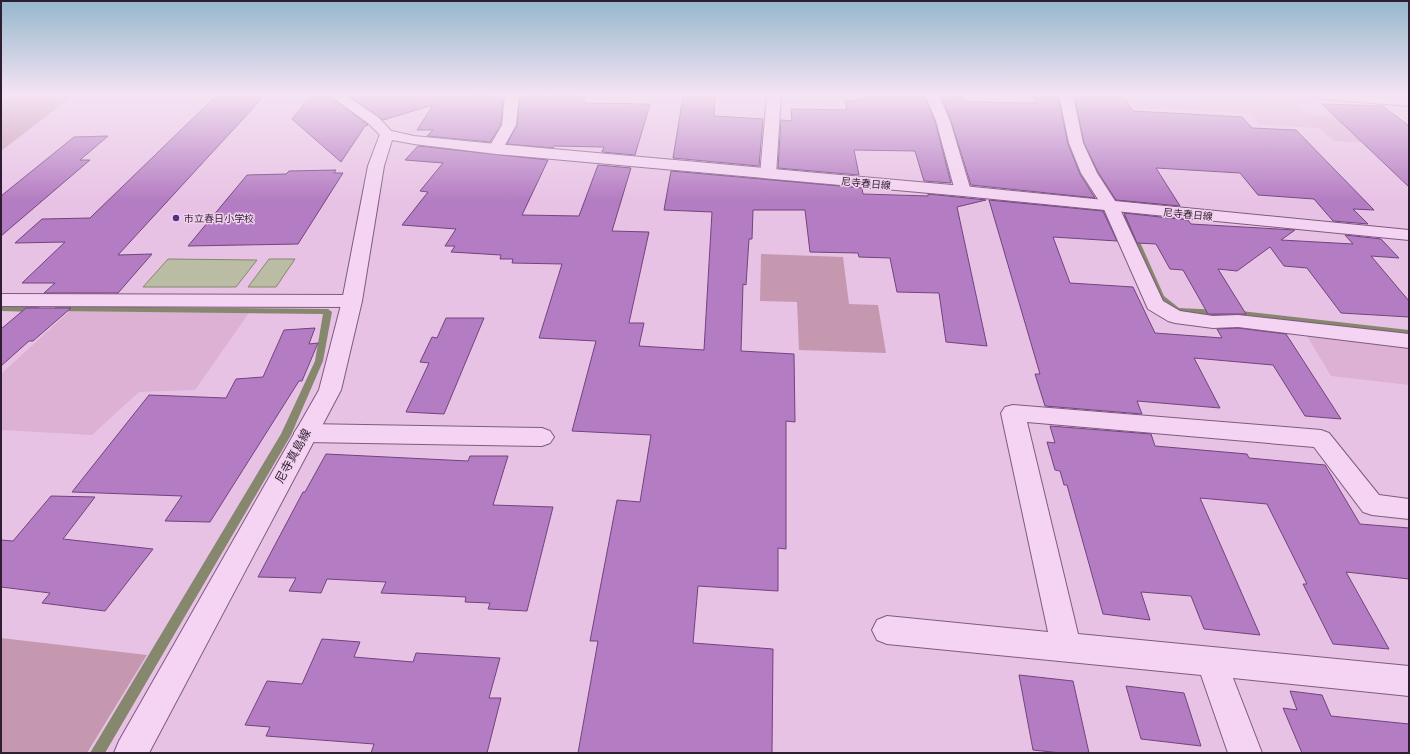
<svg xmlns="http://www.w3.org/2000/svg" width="1410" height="754" font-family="'Source Serif 4','Noto Sans JP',serif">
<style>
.farmland{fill:#ddb1d3}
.green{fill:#c598af}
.water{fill:#babca4;stroke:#85886c}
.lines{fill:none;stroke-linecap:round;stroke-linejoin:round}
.stream{fill:#85886c;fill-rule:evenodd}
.building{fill:#b47cc2;stroke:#70447d}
.minor-casing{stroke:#7d5b80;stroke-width:2}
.tertiary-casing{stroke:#7d5b80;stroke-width:2}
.minor{fill:#f4d4f2;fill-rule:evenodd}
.tertiary{fill:#f4d4f2;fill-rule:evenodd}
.poi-dot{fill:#523288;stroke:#f1d1ee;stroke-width:1.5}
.labels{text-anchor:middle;stroke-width:3;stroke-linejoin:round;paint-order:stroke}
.far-street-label{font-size:10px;fill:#2f1e32;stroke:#f1d1ee}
.far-poi-label{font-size:10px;fill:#2f1e32;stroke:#f1d1ee;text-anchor:start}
.street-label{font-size:12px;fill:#2f1e32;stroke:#f1d1ee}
</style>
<rect width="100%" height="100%" fill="#e8c2e5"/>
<g class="farmland">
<polygon points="1127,95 1287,95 1306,114 1362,117 1391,144 1334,141 1318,128 1260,125 1251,113 1136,108"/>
<polygon points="74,307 251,310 195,390 139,392 92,435 1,430 1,374"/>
<polygon points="1304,331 1409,345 1409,385 1331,376"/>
</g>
<g class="green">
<polygon points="1,95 74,95 1,151"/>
<polygon points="761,254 843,257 849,304 878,305 886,353 799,350 797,302 760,301"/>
<polygon points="1,638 147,655 87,753 1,753"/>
</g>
<g class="water">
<polygon points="168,259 257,260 236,287 143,287"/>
<polygon points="269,259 295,259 276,287 248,287"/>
</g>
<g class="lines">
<g class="stream">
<polygon points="1087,155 1092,156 1108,185 1107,186 1103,186 1102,185 1086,156"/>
<polygon points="1125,215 1129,217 1164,296 1179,308 1241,311 1409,330 1409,336 1241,317 1174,312 1157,297 1121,217"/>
<polygon points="1,305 37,306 41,309 37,312 1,311"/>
<polygon points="58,306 328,309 332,312 323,361 291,435 105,753 90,753 281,434 315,361 323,314 55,311 54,309 55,307"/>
</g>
</g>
<g class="building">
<polygon points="217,95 265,95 118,255 152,254 118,293 44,293 55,283 22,283 65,242 15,243 42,219 90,218"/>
<polygon points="312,95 328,95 368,125 365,126 341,162 292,119"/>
<polygon points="348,95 466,95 503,96 501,125 490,142 427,136 433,130 417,130 433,105 383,120"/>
<polygon points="545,95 586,96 583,103 650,104 635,155 602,152 604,147 554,146 553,148 507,144 517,125 520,96"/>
<polygon points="867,95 924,95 935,121 951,183 924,181 915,151 854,150 859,175 778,168 781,120 792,121 791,109 847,110 845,101 860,101 859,99 867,99"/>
<polygon points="941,95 962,95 966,102 1037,103 1032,95 1055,95 1059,101 1068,144 1080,174 1095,198 971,185 951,121"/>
<polygon points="1072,95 1122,95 1133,111 1242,117 1252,128 1296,130 1374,210 1353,209 1368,224 1333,221 1314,199 1258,195 1240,173 1156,168 1180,206 1116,200 1098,172 1084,143 1075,100"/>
<polygon points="683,97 715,97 714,116 763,119 759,166 673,158"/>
<polygon points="1322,104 1383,106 1409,126 1409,187"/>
<polygon points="108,136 80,160 90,160 1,236 1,196 74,137"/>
<polygon points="418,146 548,160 522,215 579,216 598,165 631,168 612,231 649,232 629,323 644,323 639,346 704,350 712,212 664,210 671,171 862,188 863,194 928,196 928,194 986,200 957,207 987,346 946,342 939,293 897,292 890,258 859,257 858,253 810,252 805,210 753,210 752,239 749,239 746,285 743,284 741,351 794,354 795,422 786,421 786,549 778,548 778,591 698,586 693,643 773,649 772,753 578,753 598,641 590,641 617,500 640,502 651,435 572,431 596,341 539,338 562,264 512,263 513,259 500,259 501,255 451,252 455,246 445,246 456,229 402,225 428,192 420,191 443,163 405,160"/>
<polygon points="336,170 334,173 343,173 298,244 188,246 247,175 286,174 289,171"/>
<polygon points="989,200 1103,211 1117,241 1053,237 1070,283 1133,287 1155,333 1222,338 1217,329 1238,328 1286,334 1341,419 1305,416 1273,365 1194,358 1220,408 1137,401 1142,414 1045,406 1035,374 1040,374"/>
<polygon points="1124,213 1188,220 1191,224 1295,230 1281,240 1353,244 1345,235 1381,239 1399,258 1371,256 1409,301 1409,317 1341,313 1307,268 1284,266 1270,247 1237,271 1218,269 1246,314 1208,314 1183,270 1170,269 1156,244 1137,243"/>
<polygon points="26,308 71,308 33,341 29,341 1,366 1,329"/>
<polygon points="446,318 484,318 444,414 406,412 429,363 420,362 432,337 437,338"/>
<polygon points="315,328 309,344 318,343 302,381 299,381 210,522 165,521 182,496 72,492 149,395 226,398 236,379 263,377 284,330"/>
<polygon points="1050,426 1151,434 1155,446 1247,454 1249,458 1325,465 1360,524 1409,528 1409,579 1346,572 1389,649 1333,644 1303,584 1307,584 1267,504 1200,498 1260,635 1204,629 1191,596 1141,592 1150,620 1103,614 1067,485 1064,485 1060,471 1055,470 1047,442 1055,443"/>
<polygon points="326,454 468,461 470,456 508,456 493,505 553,507 527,611 488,609 490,603 465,602 466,597 381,593 386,582 327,579 321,593 289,591 296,578 258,577 303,492 305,492"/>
<polygon points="51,496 95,497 63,539 153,549 105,611 42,603 50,593 1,587 1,540 13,541"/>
<polygon points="322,639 360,642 354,657 413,662 416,653 500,658 489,698 501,698 487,753 371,753 374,744 266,736 270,727 245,725 267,681 302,684"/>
<polygon points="1019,675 1073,681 1089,753 1061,753 1033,750"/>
<polygon points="1126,686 1184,693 1201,746 1141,739"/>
<polygon points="1290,691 1322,695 1331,716 1409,724 1409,753 1302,753 1283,708 1297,710"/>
</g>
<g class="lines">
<defs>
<g id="minor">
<polygon points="329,95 345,95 378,117 394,134 392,137 382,137 368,123"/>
<polygon points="505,95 519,95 516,125 501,152 491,152 488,149 502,125"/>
<polygon points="767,95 781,95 776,175 774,178 762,178 760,175"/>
<polygon points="925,95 939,95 950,121 971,191 969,194 963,196 957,194 955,191 936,121"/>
<polygon points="1056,95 1070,95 1074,100 1083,143 1097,173 1119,207 1163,301 1180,311 1213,316 1238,315 1409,334 1409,348 1238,327 1213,328 1175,323 1168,321 1148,309 1103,207 1081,173 1069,143 1060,100"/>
<polygon points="1316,95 1373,95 1409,98 1409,106 1323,99 1318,98"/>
<polygon points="1,294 352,295 359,297 362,301 359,305 352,307 1,306"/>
<polygon points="1013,405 1321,430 1329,433 1379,495 1409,499 1409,519 1372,515 1363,512 1314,447 1027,422 1078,634 1409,666 1409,696 1233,678 1262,753 1228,753 1201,675 887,644 877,640 872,630 877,620 887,616 1048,632 1001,413 1005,407"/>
<polygon points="306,424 542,428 550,431 554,437 550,443 542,446 306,442 298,439 294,433 298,427"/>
</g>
<polygon id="tertiary" points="387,130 414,136 496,144 963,186 1409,230 1409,240 963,196 496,154 414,144 392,140 384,166 362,301 341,390 149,753 114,753 119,741 319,390 342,301 368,166 380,134 382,131"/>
</defs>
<use href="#minor" class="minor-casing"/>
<use href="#tertiary" class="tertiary-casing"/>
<use href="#minor" class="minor"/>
<use href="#tertiary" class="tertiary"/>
</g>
<linearGradient id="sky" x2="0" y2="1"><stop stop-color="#95b7cd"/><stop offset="0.47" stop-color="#f5e4f3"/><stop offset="1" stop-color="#f5e4f3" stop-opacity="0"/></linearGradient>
<rect width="1410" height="201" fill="url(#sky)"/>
<circle class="poi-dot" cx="176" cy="218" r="4"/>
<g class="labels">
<g class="far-street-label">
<text transform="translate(866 183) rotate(5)" y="4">尼寺春日線</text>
<text transform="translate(1188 214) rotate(5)" y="4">尼寺春日線</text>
</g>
<g class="far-poi-label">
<text x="184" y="222">市立春日小学校</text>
</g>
<g class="street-label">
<text transform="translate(293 456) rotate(-61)" y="4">尼寺真島線</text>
</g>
</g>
<rect width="1410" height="754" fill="none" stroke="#2f1e32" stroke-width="4"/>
</svg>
